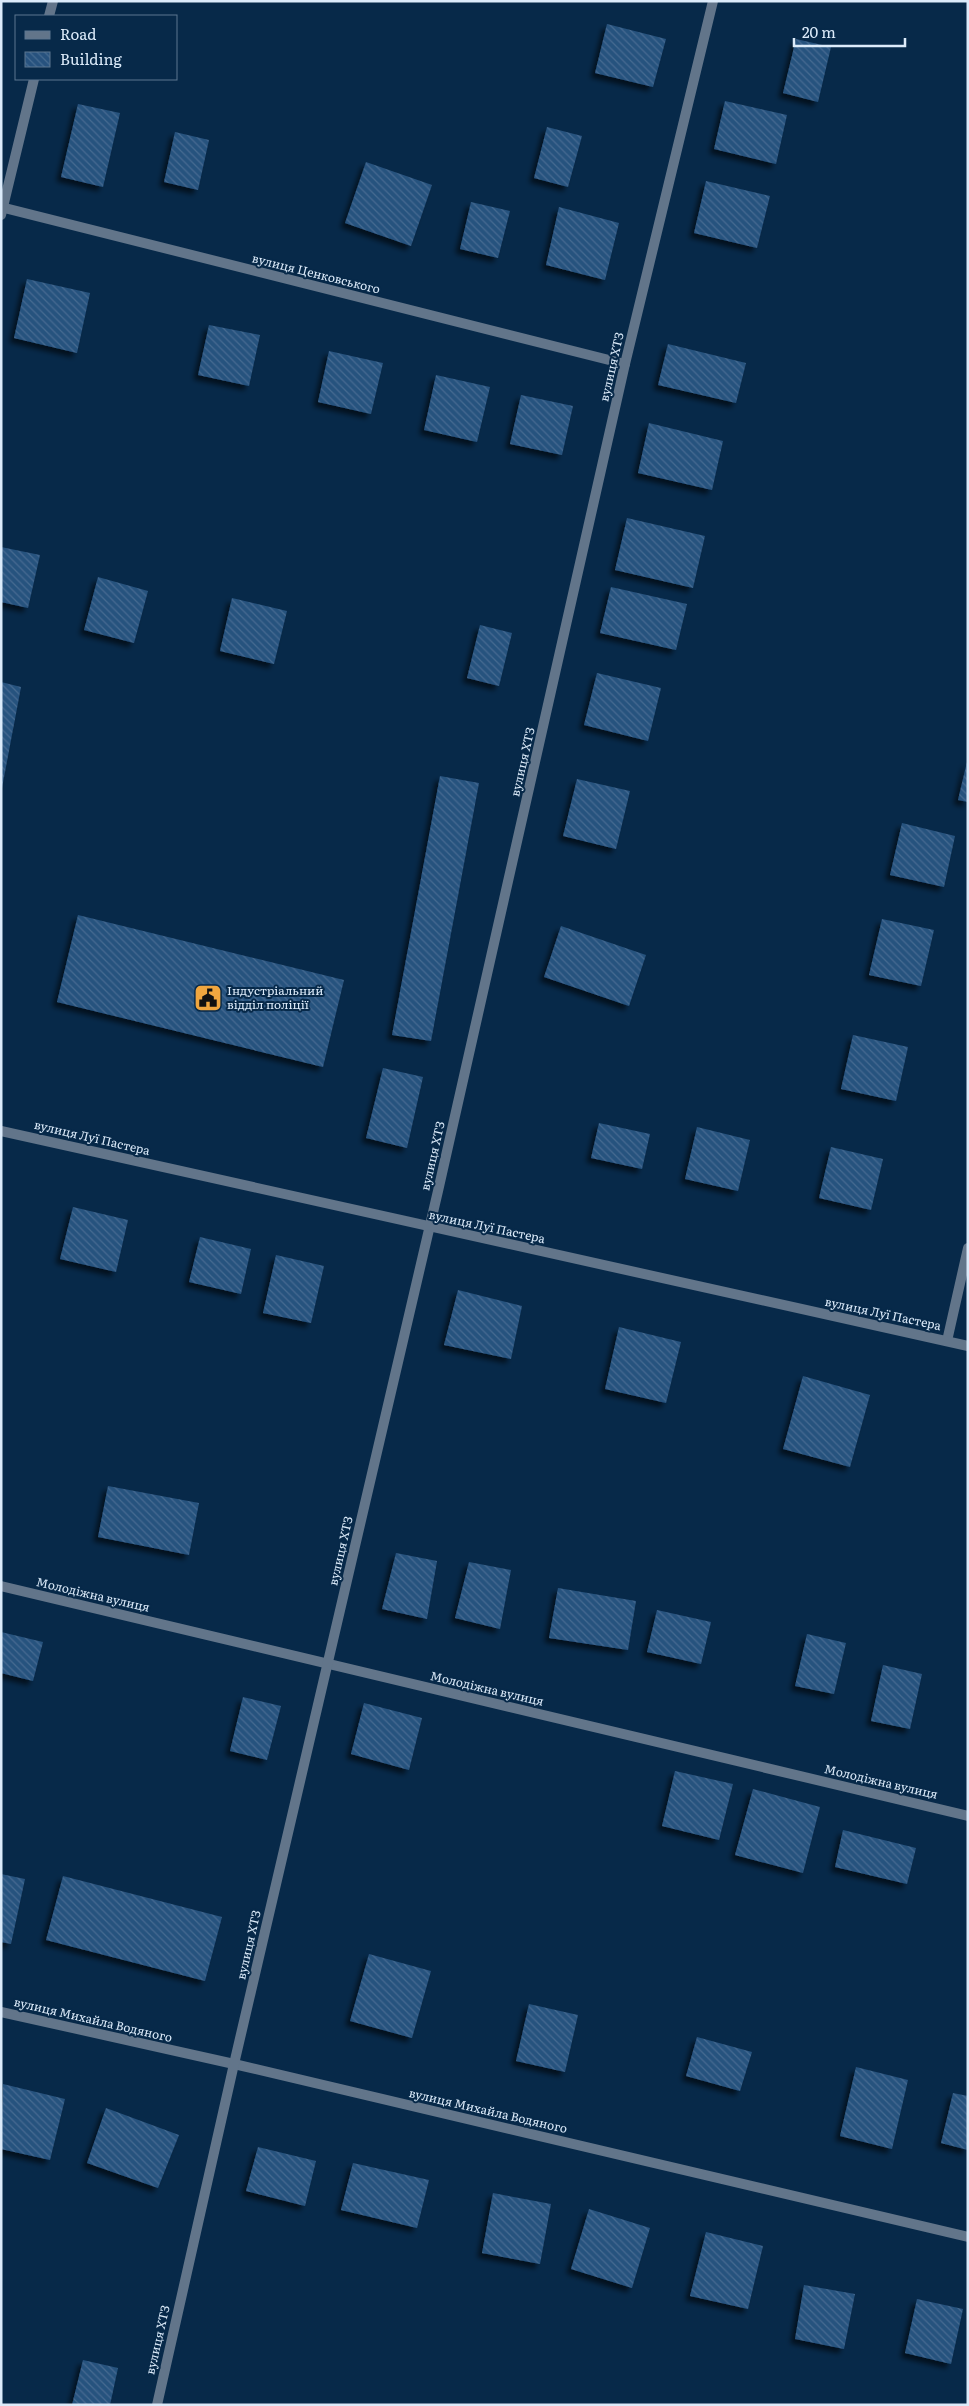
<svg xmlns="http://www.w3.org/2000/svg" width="969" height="2406" font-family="Literata,serif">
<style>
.building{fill:url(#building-back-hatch);filter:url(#shadow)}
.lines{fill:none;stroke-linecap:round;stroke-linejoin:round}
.minor{stroke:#62758a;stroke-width:10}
.tertiary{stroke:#62758a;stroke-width:10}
.labels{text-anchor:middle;stroke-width:4;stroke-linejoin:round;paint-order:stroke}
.street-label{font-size:12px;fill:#dcebfa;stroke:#072949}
.poi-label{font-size:12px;fill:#dcebfa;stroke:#072949;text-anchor:start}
</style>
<defs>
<pattern id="building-back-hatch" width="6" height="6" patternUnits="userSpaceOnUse" patternTransform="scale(1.25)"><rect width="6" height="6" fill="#27527e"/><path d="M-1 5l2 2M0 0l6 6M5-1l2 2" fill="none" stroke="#466b91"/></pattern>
<filter id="shadow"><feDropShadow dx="-4.5" dy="4.5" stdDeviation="2.5" flood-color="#0009"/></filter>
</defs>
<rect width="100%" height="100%" fill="#072949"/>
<g class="building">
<polygon points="607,24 666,39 653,87 595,73"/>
<polygon points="796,39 831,47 818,102 783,93"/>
<polygon points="725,101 787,115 776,164 714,149"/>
<polygon points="78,104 120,113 103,187 61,177"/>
<polygon points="547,127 582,136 568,187 534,178"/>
<polygon points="175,132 209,140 198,190 164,182"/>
<polygon points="366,162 432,185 411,246 345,223"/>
<polygon points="706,181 770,196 757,248 694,233"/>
<polygon points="471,202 510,211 498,258 460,249"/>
<polygon points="559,207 619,223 605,280 546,265"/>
<polygon points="27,279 90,293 77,353 14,338"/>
<polygon points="209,325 260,335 249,386 198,375"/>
<polygon points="668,344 746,363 736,403 658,385"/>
<polygon points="329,351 383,363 371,414 318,402"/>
<polygon points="436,375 490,387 477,442 424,430"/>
<polygon points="521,395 573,406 562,455 510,444"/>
<polygon points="649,423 723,441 712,490 638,473"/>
<polygon points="627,518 705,536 693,588 615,570"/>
<polygon points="1,547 40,555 28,608 1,602"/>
<polygon points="98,577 148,591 134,643 84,630"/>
<polygon points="611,587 687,604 676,650 600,633"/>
<polygon points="232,598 287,611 274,664 220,651"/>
<polygon points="480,625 512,633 499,686 467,678"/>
<polygon points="597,673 661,688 648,741 584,725"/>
<polygon points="1,682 21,687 2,788 1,787"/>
<polygon points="967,762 968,762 968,802 958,800"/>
<polygon points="440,776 479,783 431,1041 392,1035"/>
<polygon points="577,779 630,791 616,849 563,836"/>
<polygon points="902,823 955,836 944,887 890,875"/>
<polygon points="78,915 344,980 323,1067 57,1002"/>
<polygon points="882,919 934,930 921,986 869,975"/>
<polygon points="561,926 646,955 629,1006 544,977"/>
<polygon points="853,1035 908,1047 896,1101 841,1089"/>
<polygon points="383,1068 423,1077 407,1148 366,1138"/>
<polygon points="599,1123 650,1134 642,1169 591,1158"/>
<polygon points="697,1127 750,1140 738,1191 685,1179"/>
<polygon points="831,1147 883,1159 871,1210 819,1198"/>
<polygon points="73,1207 128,1220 116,1272 60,1259"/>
<polygon points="200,1237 251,1249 241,1294 189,1282"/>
<polygon points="276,1255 324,1266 311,1323 263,1313"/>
<polygon points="458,1290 522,1306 511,1359 444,1345"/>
<polygon points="619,1327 681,1342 666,1403 605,1389"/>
<polygon points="803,1376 870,1395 850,1467 783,1449"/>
<polygon points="108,1486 199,1503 189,1555 98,1537"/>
<polygon points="396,1553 437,1561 427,1619 382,1609"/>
<polygon points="469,1562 511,1570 500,1629 455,1618"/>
<polygon points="558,1588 636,1601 628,1650 549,1638"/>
<polygon points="657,1610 711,1622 701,1664 647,1652"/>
<polygon points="1,1632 43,1642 33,1681 1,1673"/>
<polygon points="807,1634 846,1643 834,1694 795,1686"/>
<polygon points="883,1665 922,1674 910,1729 871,1721"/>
<polygon points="243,1697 281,1706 267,1760 230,1751"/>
<polygon points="364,1703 422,1718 409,1770 351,1754"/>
<polygon points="675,1771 733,1784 719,1840 662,1826"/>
<polygon points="753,1789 820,1807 803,1873 735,1855"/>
<polygon points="843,1830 916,1848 907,1884 835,1867"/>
<polygon points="1,1874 25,1879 11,1944 1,1942"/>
<polygon points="63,1876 222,1917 205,1981 46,1940"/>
<polygon points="369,1954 431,1971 412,2038 350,2021"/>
<polygon points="529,2004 578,2015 565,2072 516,2061"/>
<polygon points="697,2037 752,2052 740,2091 686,2076"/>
<polygon points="856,2067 908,2080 892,2149 840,2136"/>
<polygon points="3,2084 65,2099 50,2160 1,2149"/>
<polygon points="953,2093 968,2096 968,2150 941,2143"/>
<polygon points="106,2108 179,2135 158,2188 87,2163"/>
<polygon points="258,2147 316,2161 305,2206 246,2191"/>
<polygon points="353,2163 429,2180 417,2228 341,2210"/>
<polygon points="493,2193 551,2204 540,2264 482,2253"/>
<polygon points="589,2209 650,2228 632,2288 571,2269"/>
<polygon points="706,2232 763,2246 748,2309 690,2296"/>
<polygon points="804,2285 855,2294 844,2349 795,2339"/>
<polygon points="917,2299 963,2309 951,2364 905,2353"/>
<polygon points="83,2360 118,2368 110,2405 72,2405"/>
</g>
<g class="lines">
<g class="minor">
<polyline points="49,16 53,1"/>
<polyline points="1,207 625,364"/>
<polyline points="1,215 34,79"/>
<polyline points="947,1341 968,1248"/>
<polyline points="1,1586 968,1816"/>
<polyline points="1,2012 234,2064 968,2237"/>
<polyline points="157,2405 234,2064 438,1191 625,364 713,1"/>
</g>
<polyline class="tertiary" points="1,1131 968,1346"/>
</g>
<defs>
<symbol id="civic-square" viewBox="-11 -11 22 22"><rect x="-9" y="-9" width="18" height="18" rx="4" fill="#f0a63f" stroke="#072949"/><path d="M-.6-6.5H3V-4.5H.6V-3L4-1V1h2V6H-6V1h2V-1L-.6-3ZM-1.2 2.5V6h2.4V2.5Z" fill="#111"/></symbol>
</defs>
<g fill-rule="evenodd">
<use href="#civic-square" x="192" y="982" width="32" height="32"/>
</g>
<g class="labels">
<g class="street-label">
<text transform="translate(316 274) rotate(14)" y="4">вулиця Ценковського</text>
<text transform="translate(612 367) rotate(-77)" y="4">вулиця ХТЗ</text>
<text transform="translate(523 762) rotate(-77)" y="4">вулиця ХТЗ</text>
<text transform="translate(92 1138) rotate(13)" y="4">вулиця Луї Пастера</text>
<text transform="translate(433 1156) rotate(-77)" y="4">вулиця ХТЗ</text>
<text transform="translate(487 1227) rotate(12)" y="4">вулиця Луї Пастера</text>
<text transform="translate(883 1314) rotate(12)" y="4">вулиця Луї Пастера</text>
<text transform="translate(341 1551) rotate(-77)" y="4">вулиця ХТЗ</text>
<text transform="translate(93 1595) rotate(13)" y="4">Молодіжна вулиця</text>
<text transform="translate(487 1689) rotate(13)" y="4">Молодіжна вулиця</text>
<text transform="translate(881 1782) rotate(13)" y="4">Молодіжна вулиця</text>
<text transform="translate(249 1945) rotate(-77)" y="4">вулиця ХТЗ</text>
<text transform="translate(93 2020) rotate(13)" y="4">вулиця Михайла Водяного</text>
<text transform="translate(488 2111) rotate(13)" y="4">вулиця Михайла Водяного</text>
<text transform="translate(158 2340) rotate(-77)" y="4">вулиця ХТЗ</text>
</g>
<g class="poi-label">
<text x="227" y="995">Індустріальний<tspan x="227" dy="14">відділ поліції</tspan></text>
</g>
</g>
<rect width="969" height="2406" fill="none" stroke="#dcebfa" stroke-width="5"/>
<rect x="15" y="15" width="162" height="65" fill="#072949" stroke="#5c7790"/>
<rect x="25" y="31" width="25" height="8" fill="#62758a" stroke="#5c7790"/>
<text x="60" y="40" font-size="15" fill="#dcebfa">Road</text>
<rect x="25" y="52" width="25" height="15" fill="url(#building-back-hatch)" stroke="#5c7790"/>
<text x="60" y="65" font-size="15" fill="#dcebfa">Building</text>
<path d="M794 38v8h111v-8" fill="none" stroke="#dcebfa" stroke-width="2.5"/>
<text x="802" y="38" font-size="15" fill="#dcebfa" stroke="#072949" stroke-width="4" paint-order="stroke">20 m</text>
</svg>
